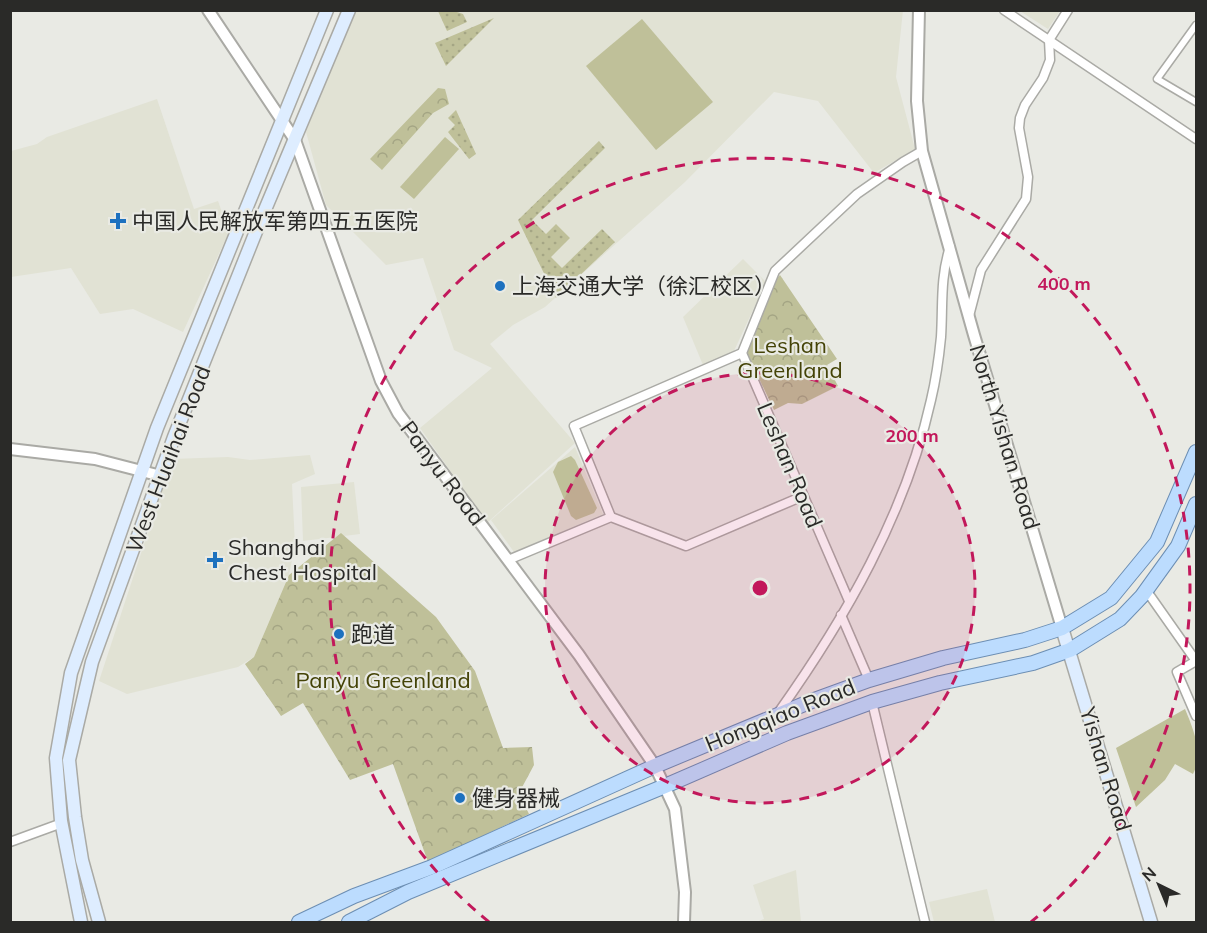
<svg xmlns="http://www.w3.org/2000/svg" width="1207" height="933" font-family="Mulish,'Noto Sans SC',sans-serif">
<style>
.built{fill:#e1e2d4}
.grass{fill:url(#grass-dots)}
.forest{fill:url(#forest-crowns)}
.garden{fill:#bfc099}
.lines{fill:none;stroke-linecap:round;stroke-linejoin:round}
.pedestrian-casing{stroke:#aaaaa5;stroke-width:9}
.minor-casing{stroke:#aaaaa5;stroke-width:11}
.tertiary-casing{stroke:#aaaaa5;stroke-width:14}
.secondary-casing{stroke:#aaaaa5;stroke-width:15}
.primary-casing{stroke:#6c8eb3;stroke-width:16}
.pedestrian{stroke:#fff;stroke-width:6}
.minor{stroke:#fff;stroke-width:8}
.tertiary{stroke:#fff;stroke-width:10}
.secondary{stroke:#deedff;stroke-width:12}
.primary{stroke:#bcdcfe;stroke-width:14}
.ring{fill:none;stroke:#c2185b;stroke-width:3;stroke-dasharray:10 8}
.poi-dot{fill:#1d71bf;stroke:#e9eae4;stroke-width:2}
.labels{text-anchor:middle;stroke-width:4.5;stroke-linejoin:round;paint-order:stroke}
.poi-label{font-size:22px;fill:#2a2a28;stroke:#e9eae4;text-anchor:start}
.park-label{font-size:22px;fill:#444307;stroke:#e9eae4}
.street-label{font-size:22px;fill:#2a2a28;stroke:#e9eae4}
.centre{fill:#c2185b;stroke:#e9eae4;stroke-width:3}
.ring-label{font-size:18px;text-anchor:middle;font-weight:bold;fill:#c2185b;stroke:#e9eae4;stroke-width:4.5;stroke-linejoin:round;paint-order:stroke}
</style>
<defs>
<pattern id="grass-dots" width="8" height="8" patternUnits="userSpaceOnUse" patternTransform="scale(1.5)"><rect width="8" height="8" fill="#bfc099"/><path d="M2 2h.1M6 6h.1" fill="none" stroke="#a4a584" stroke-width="1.8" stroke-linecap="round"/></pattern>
<pattern id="forest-crowns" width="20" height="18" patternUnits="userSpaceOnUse" patternTransform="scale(1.5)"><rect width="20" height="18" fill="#bfc099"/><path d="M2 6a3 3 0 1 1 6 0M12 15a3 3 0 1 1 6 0" fill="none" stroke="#a4a584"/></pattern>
</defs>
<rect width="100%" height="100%" fill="#e9eae4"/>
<g class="built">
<polygon points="903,10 896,77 915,149 874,173 818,101 774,92 685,182 545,307 513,325 490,344 575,443 487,523 420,428 492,368 454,350 423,258 386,265 326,205 306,132 353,11"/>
<polygon points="1020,11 1060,11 1048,29"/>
<polygon points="157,99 194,209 218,201 229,232 183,332 133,309 100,314 71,268 11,277 11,151 37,144 47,137"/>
<polygon points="743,259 766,282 734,351 703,365 683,317"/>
<polygon points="575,447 603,514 514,552 491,520"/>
<polygon points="310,455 315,474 292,484 295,545 289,575 254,657 238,667 127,694 99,681 172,459 228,457 250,460"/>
<polygon points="354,482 360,534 303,541 301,487"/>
<polygon points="796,870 801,922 756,922 764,919 753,885"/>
<polygon points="987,889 995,922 934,922 929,902"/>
</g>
<g class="grass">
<polygon points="438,11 454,11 463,14 467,22 447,31"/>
<polygon points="494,18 446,66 435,43"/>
<polygon points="456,110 476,154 469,159 448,132 455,125 448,118"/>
<polygon points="599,141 605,148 532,220 546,234 556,224 570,238 551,257 562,268 602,229 615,242 556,298 518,220"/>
</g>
<g class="forest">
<polygon points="438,88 445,89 449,104 433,113 382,170 370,159"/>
<polygon points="780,275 837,359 827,365 838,386 802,404 788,403 774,410 747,353 777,278"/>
<polygon points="341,533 436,617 475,671 503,748 532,747 534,765 519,793 529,814 428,862 393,764 350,780 303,703 281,716 245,664 254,657 289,575"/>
</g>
<g class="garden">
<polygon points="642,19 713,102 656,150 586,66"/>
<polygon points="445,137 459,149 414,199 400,187"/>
<polygon points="571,456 575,460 597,508 594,513 576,520 571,516 553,472 558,462"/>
<path d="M1185,709c8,19 19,45 8,65l-18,-10 -10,16 -29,27 -20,-59z"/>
</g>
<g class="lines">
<defs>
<polyline id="pedestrian" points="1196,25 1157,79 1196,102"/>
<g id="minor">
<polyline points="1004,10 1196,139"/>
<polyline points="969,316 981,270 1026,199 1028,177 1019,128 1020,118 1025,105 1043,78 1050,60 1049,40 1068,10"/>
<polyline points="611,517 574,426 742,353"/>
<polyline points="508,560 611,517 686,546 803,496"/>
<polyline points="1146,590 1196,661 1177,672 1196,716"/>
<polyline points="849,601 742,353 775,271 857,194 903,162 922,151"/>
<polyline points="841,615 869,680"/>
<polyline points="872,702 925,922"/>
<path d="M778,713c67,-94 128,-200 153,-313 5,-21 8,-42 10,-63 2,-32 -1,-59 9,-90"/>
<polyline points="10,842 62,823"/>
</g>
<g id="tertiary">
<polyline points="208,10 295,140 381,381 398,413 579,655 655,766 675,809 685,892 684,922"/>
<polyline points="919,10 917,101 922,151 974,335 1062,628"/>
<polyline points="10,449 95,459 161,476"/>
</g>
<g id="secondary">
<polyline points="1062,628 1151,922"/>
<polyline points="81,922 61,821 56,758 71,673 157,428 327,10"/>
<polyline points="99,922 82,860 75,817 69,760 92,662 174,437 259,224 349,10"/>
</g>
<g id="primary">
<polyline points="299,922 354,896 432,867 655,766 814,700 869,680 943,658 1025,640 1062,628 1111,598 1157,542 1196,452"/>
<polyline points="349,922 408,892 665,786 787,733 872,702 940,683 1033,663 1070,650 1120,619 1142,596 1178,546 1196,504"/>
</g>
</defs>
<use href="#pedestrian" class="pedestrian-casing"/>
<use href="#minor" class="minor-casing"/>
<use href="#tertiary" class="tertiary-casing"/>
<use href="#secondary" class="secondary-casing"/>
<use href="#primary" class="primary-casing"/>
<use href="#pedestrian" class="pedestrian"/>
<use href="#minor" class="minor"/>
<use href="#tertiary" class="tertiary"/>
<use href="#secondary" class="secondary"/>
<use href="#primary" class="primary"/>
</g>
<circle cx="760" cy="588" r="215" fill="#c2185b" fill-opacity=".12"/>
<g class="ring">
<circle cx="760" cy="588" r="215"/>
<path d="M489 922A430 430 0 1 1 1031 922"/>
</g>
<g class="poi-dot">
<path d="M115 212h6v6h6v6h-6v6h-6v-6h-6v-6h6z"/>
<circle cx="500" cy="286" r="6"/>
<path d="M212 551h6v6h6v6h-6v6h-6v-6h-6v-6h6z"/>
<circle cx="339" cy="634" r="6"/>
<circle cx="460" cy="798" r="6"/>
</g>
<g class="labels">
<g class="poi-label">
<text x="132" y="229">中国人民解放军第四五五医院</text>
<text x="512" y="294">上海交通大学（徐汇校区）</text>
<text x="228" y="555">Shanghai<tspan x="228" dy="25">Chest Hospital</tspan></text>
<text x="351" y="642">跑道</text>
<text x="472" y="806">健身器械</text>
</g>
<g class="park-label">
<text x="790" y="353">Leshan<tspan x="790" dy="25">Greenland</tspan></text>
<text x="383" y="688">Panyu Greenland</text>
</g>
<g class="street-label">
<text transform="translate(1005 437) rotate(73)" y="8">North Yishan Road</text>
<text transform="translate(168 459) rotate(-69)" y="8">West Huaihai Road</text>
<text transform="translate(790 465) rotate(67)" y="8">Leshan Road</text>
<text transform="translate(443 473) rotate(53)" y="8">Panyu Road</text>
<text transform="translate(780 715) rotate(-22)" y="8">Hongqiao Road</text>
<text transform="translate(1106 769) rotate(73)" y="8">Yishan Road</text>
</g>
</g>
<circle cx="760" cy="588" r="9" class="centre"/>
<g class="ring-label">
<text x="1064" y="290">400 m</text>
<text x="912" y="442">200 m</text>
</g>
<rect width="1207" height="933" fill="none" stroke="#2a2a28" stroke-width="24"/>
<g transform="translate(1159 885) rotate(317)" stroke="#e9eae4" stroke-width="4.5" paint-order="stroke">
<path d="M0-4.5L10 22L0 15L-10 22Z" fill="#2a2a28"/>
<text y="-9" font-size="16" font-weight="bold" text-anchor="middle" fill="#2a2a28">N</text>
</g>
</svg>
